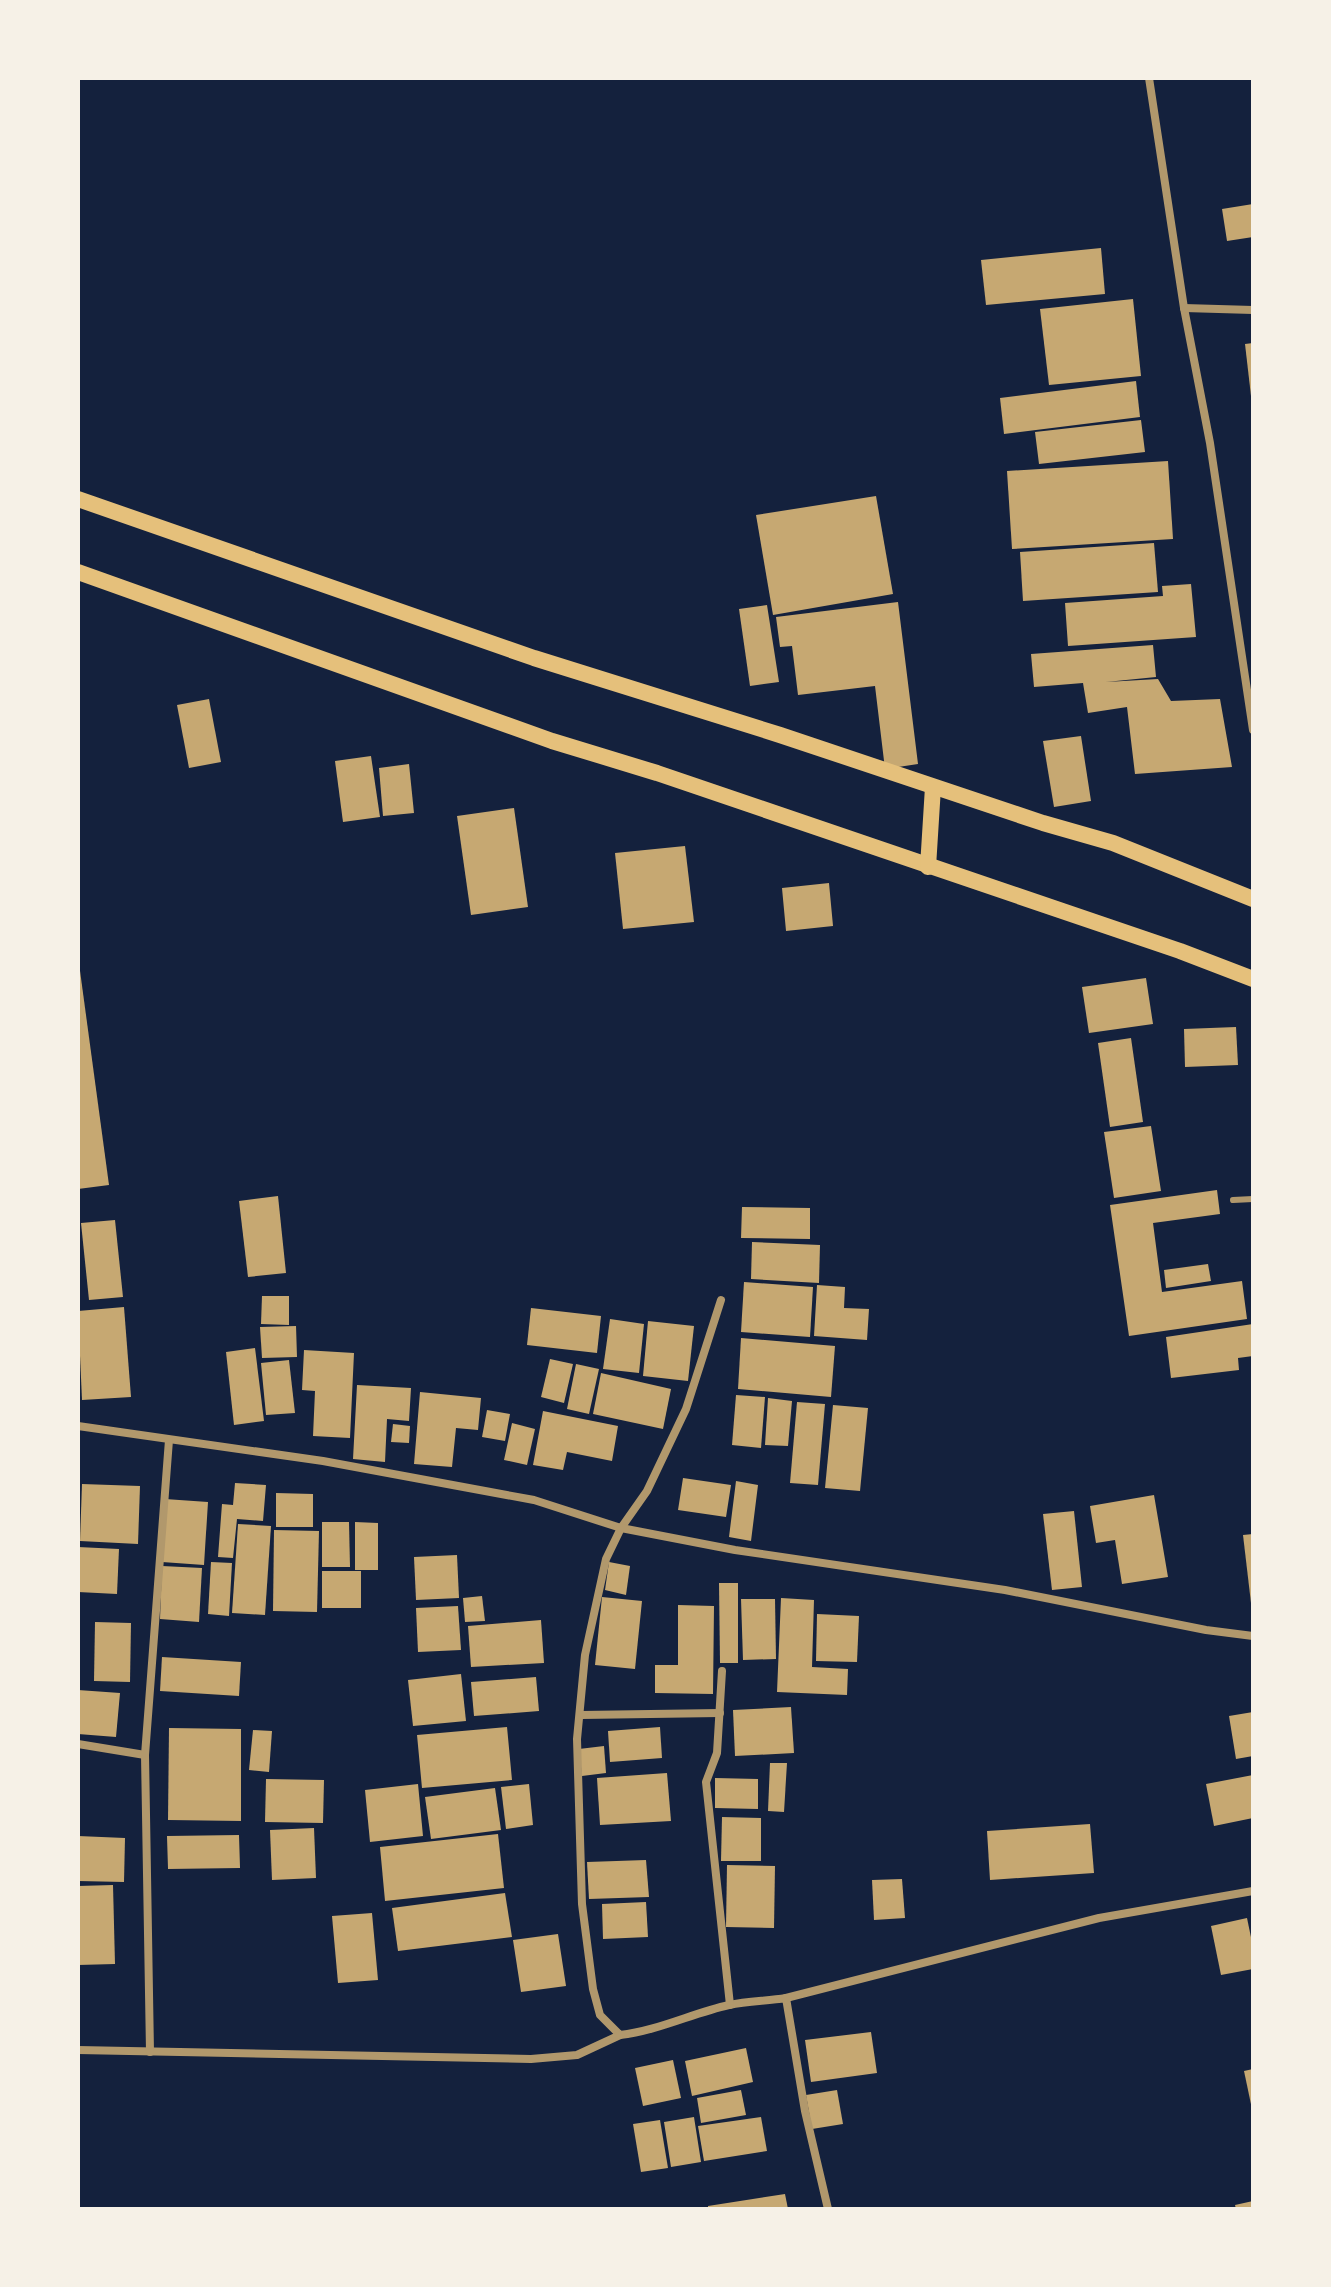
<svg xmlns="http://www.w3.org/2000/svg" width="1331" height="2287" font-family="'Titillium Web',sans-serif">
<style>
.building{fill:#c6a872}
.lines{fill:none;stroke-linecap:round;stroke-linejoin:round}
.service{stroke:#b1986c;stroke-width:6}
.minor{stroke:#b1986c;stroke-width:8}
.secondary{stroke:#e5c07b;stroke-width:16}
</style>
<rect width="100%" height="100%" fill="#14213d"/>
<g class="building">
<polygon points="1253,204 1253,237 1227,241 1222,209"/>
<polygon points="1101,248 1105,294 986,305 981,260"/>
<polygon points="1133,299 1141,376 1049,385 1040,309"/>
<polygon points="1253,343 1253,396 1251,396 1245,344"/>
<polygon points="1136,381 1140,417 1004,434 1000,398"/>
<polygon points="1141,420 1145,452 1039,464 1035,432"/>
<polygon points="1168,461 1173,539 1012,549 1007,471"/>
<polygon points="876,496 893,594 773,615 756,515"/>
<polygon points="1154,543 1158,592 1023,601 1020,552"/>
<polygon points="1191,584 1196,637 1068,646 1065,603 1163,596 1162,586"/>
<polygon points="898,602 918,764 885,769 875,686 798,695 792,646 780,647 776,617"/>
<polygon points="767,605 779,682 750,686 739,609"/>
<polygon points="1153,645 1156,677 1106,682 1158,679 1171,701 1220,699 1232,767 1135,774 1127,707 1088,713 1083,683 1034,687 1031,654"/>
<polygon points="209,699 221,762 189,768 177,705"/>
<polygon points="1081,736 1091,801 1054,807 1043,741"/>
<polygon points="371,756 380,817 343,822 335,761"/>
<polygon points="409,764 414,813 383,816 379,768"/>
<polygon points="514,808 528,907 471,915 457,816"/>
<polygon points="685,846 694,922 623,929 615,853"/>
<polygon points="829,883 833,926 786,931 782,888"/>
<polygon points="78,956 109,1185 78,1189"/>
<polygon points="1146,978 1153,1024 1089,1033 1082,987"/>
<polygon points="1236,1027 1238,1065 1185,1067 1184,1029"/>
<polygon points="1131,1038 1143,1122 1110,1127 1098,1043"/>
<polygon points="1151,1126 1161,1191 1114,1198 1104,1132"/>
<polygon points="1217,1190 1220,1214 1153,1223 1162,1292 1242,1281 1247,1319 1129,1336 1110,1205"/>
<polygon points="278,1196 286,1273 248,1277 239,1201"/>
<polygon points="742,1207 810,1208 810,1239 741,1238"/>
<polygon points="115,1220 123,1297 89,1300 81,1223"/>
<polygon points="752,1242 820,1245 819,1283 751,1279"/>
<polygon points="1208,1264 1211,1281 1166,1288 1164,1270"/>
<polygon points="744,1282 813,1287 810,1337 741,1332"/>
<polygon points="817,1285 845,1287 844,1308 869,1309 867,1340 814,1336"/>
<polygon points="262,1296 289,1296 289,1325 261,1324"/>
<polygon points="124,1307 131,1397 82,1400 78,1311"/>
<polygon points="531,1308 601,1316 597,1353 527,1345"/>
<polygon points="610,1319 644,1324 639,1373 603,1369"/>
<polygon points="648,1321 694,1326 688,1381 643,1376"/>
<polygon points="1253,1324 1253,1356 1238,1358 1239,1370 1171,1378 1166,1337"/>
<polygon points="296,1326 297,1357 262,1358 260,1327"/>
<polygon points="741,1338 835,1346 831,1397 738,1389"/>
<polygon points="255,1348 264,1421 234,1425 226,1352"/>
<polygon points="304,1350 354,1353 350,1438 313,1436 315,1391 302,1390"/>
<polygon points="550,1359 573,1364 564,1403 541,1397"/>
<polygon points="289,1360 295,1413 266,1415 261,1363"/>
<polygon points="576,1364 599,1369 589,1414 567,1409"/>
<polygon points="601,1373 671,1389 663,1429 593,1414"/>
<polygon points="357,1385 411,1388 409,1421 387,1419 385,1462 353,1459"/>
<polygon points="420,1392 481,1398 478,1430 456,1428 452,1467 414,1464"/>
<polygon points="736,1395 765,1397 761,1448 732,1445"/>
<polygon points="768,1398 792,1401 788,1446 765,1445"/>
<polygon points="797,1402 825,1404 818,1485 790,1483"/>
<polygon points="833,1405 868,1408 860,1491 825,1488"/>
<polygon points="487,1410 510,1414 505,1441 482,1437"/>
<polygon points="543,1411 618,1426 612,1461 567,1452 563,1470 533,1465"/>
<polygon points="512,1423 535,1429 527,1465 504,1460"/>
<polygon points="393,1424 410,1426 409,1443 391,1442"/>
<polygon points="683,1478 731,1485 726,1517 678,1510"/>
<polygon points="736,1481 758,1485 751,1541 729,1537"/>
<polygon points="235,1483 266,1485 263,1521 237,1519 233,1558 218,1557 222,1504 233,1505"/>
<polygon points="82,1484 140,1486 138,1544 80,1541"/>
<polygon points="276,1493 313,1494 313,1527 276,1527"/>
<polygon points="1154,1495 1168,1577 1122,1584 1115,1540 1096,1543 1090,1506"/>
<polygon points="165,1499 208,1502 204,1565 162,1562"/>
<polygon points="1074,1511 1082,1587 1052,1590 1043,1514"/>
<polygon points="322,1522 349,1522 350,1567 322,1567"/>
<polygon points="355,1522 378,1523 378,1570 355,1570"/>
<polygon points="238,1524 271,1526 265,1615 232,1613"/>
<polygon points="274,1530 319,1531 317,1612 273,1611"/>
<polygon points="1253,1534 1253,1602 1251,1603 1243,1535"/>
<polygon points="78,1547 119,1549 117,1594 78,1592"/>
<polygon points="457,1555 459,1598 416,1600 414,1557"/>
<polygon points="211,1562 232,1563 229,1616 208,1614"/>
<polygon points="609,1562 630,1566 626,1595 605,1590"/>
<polygon points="162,1566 202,1568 199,1622 160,1619"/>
<rect x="322" y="1571" width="39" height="37"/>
<polygon points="719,1583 738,1583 738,1663 720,1663"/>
<polygon points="482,1596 485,1621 465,1622 463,1598"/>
<polygon points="602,1597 642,1601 635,1669 595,1665"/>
<polygon points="781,1598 814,1600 812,1667 848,1669 847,1695 777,1692"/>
<polygon points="741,1599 775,1599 776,1659 743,1660"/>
<polygon points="678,1605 714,1606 713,1694 655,1693 655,1665 678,1665"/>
<polygon points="458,1606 461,1650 418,1652 416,1608"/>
<polygon points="817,1614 859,1616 857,1662 816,1661"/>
<polygon points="541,1620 544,1663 471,1667 468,1626"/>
<polygon points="95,1622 131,1623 130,1682 94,1681"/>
<polygon points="162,1657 241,1662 239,1696 160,1691"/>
<polygon points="461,1674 466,1721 413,1726 408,1680"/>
<polygon points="536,1677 539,1711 474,1716 471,1682"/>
<polygon points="78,1690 120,1693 116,1737 78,1734"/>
<polygon points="791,1707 794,1753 735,1756 733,1710"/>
<polygon points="1253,1712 1253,1756 1236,1759 1229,1716"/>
<polygon points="507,1727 512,1780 422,1788 417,1735"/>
<polygon points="660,1727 662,1758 610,1762 608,1731"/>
<polygon points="169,1728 241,1729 241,1821 168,1820"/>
<polygon points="253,1730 272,1731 269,1772 249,1770"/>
<polygon points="604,1746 606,1773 582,1776 579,1749"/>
<polygon points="770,1763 787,1763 784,1812 768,1811"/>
<polygon points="667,1773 671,1821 600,1825 597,1778"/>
<polygon points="1253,1775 1253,1818 1214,1826 1206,1784"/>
<polygon points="715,1778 758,1779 758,1809 715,1808"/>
<polygon points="266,1779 324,1780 323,1823 265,1822"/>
<polygon points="418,1784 423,1836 370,1842 365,1790"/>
<polygon points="529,1784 533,1825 506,1829 501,1787"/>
<polygon points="495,1788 501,1830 431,1839 425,1797"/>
<polygon points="722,1817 761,1818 761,1861 721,1861"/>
<polygon points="1090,1824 1094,1873 990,1880 987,1831"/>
<polygon points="314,1828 316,1878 272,1880 270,1830"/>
<polygon points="498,1834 504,1888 385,1901 380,1847"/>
<polygon points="239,1835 240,1868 168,1869 167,1836"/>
<polygon points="78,1836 125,1838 124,1882 78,1881"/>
<polygon points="646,1860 649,1897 589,1899 587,1862"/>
<polygon points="727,1865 775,1866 774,1928 726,1927"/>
<polygon points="902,1879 905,1918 874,1920 872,1880"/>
<polygon points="113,1885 115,1964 78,1965 78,1886"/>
<polygon points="505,1893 512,1937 398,1951 392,1908"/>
<polygon points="646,1902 648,1937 603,1939 602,1904"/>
<polygon points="372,1913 378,1980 338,1983 332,1916"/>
<polygon points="1247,1918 1253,1947 1253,1969 1221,1975 1211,1926"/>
<polygon points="558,1934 566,1986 521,1992 513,1940"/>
<polygon points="871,2032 877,2073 811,2082 805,2040"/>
<polygon points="746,2048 753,2082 692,2096 685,2061"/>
<polygon points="673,2060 681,2098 643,2106 635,2068"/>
<polygon points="1253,2069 1253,2109 1252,2109 1244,2071"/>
<polygon points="741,2090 746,2115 701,2123 697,2098"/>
<polygon points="837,2090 843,2124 812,2129 806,2095"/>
<polygon points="694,2117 701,2162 671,2167 664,2122"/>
<polygon points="761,2117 767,2151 704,2161 698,2126"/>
<polygon points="660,2120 668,2168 641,2172 633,2124"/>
<polygon points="785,2194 788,2209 708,2209 708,2206"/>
<polygon points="1253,2201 1253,2209 1236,2209 1235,2205"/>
</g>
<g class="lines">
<polyline class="service" points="1233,1200 1253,1199"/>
<g class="minor">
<polyline points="1149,78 1184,308 1210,443 1253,730"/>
<polyline points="1184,308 1253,310"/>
<path d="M721,1300l-35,109 -39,82 -26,37 -15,31 -21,96 -8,84 5,165 11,85 7,26 20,20c37,-4 73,-22 109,-30 19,-4 38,-4 57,-7l19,113 23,98"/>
<polyline points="78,1426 323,1461 534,1500 621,1528 735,1550 1005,1590 1206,1630 1253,1636"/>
<polyline points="722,1671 717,1753 706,1782 730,2005"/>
<polyline points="581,1715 720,1713"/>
<polyline points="78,1744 145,1755"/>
<polyline points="786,1998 1099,1918 1253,1891"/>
<polyline points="78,2050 531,2059 577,2055 620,2035"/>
<polyline points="150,2052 145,1755 169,1440"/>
</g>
<g class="secondary">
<polyline points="78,499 534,658 780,735 1043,823 1113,843 1253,899"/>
<polyline points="78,572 552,741 657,773 1180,951 1253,979"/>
<polyline points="928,867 933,787"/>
</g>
</g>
<rect width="1331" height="2287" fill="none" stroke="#f6f1e7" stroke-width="160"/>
</svg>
